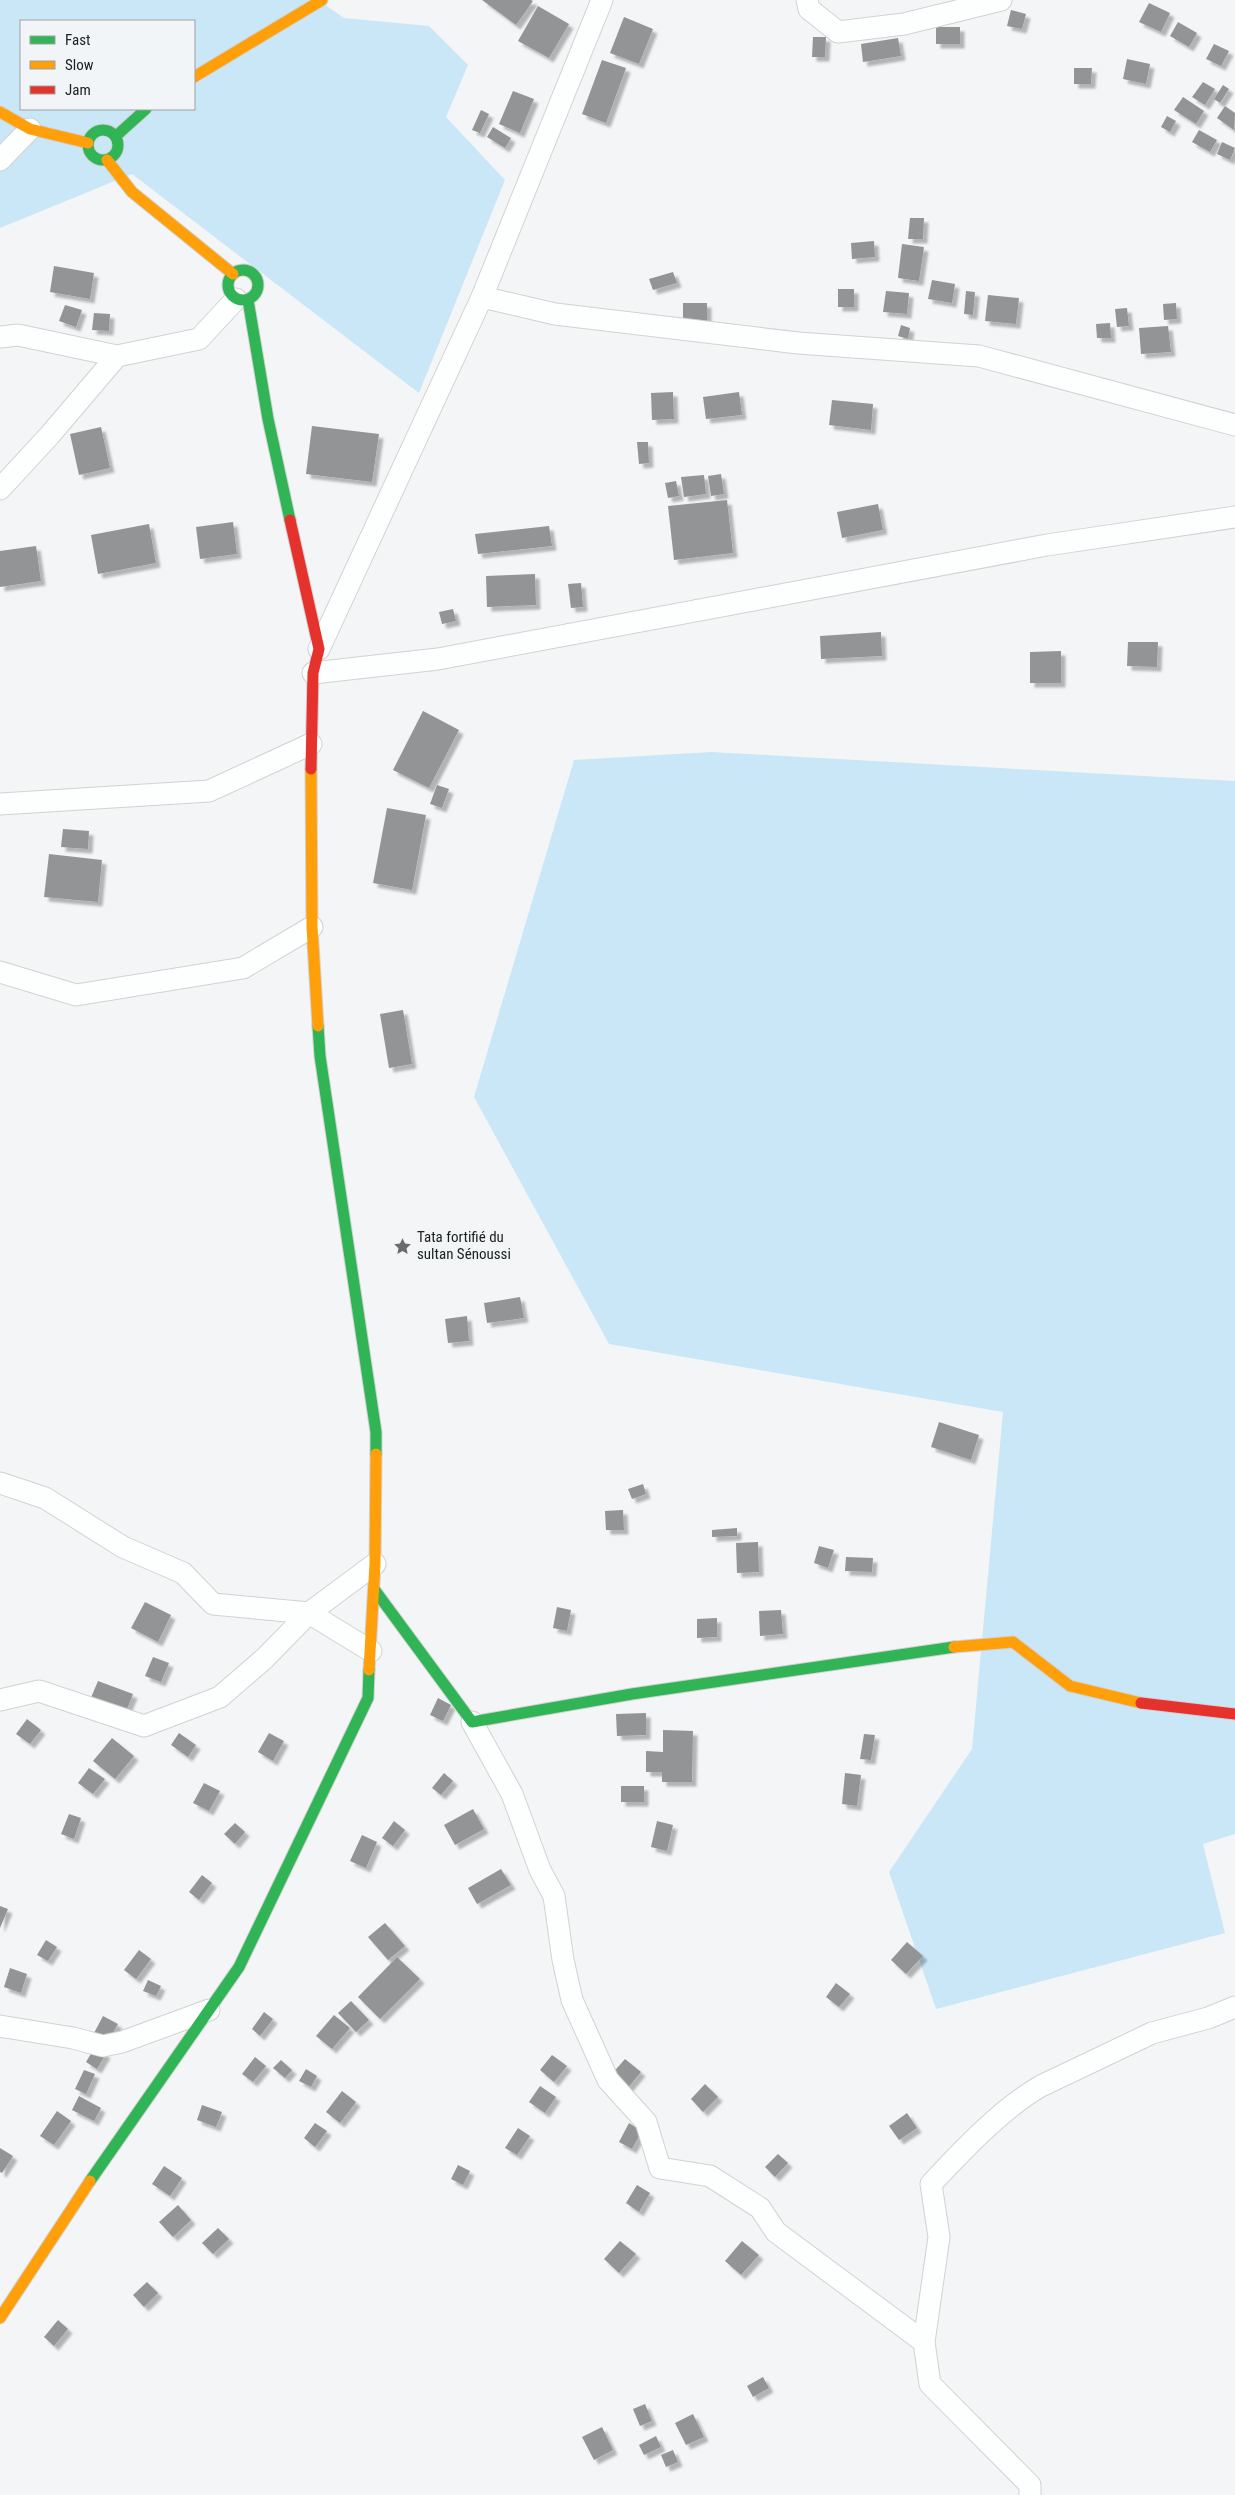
<svg xmlns="http://www.w3.org/2000/svg" width="1235" height="2495" font-family="'Roboto Condensed',sans-serif">
<style>
.green{fill:#cae7f8;fill-rule:evenodd}
.building{fill:#939495;filter:url(#shadow)}
.lines{fill:none;stroke-linecap:round;stroke-linejoin:round}
.street-casing{stroke:#d1d2d2;stroke-width:23}
.fast-casing{stroke:#d1d2d2;stroke-width:13}
.slow-casing{stroke:#d1d2d2;stroke-width:13}
.jam-casing{stroke:#d1d2d2;stroke-width:13}
.street{stroke:#fdfefe;stroke-width:21}
.fast{stroke:#30b455;stroke-width:11}
.slow{stroke:#ff9f0a;stroke-width:11}
.jam{stroke:#e5322d;stroke-width:11}
.labels{text-anchor:middle;stroke-width:5;stroke-linejoin:round;paint-order:stroke}
.poi-label{font-size:15px;fill:#202121;stroke:#f2f5f7;text-anchor:start}
</style>
<defs>
<filter id="shadow"><feDropShadow dx="4.5" dy="4.5" stdDeviation="1" flood-color="#0004"/></filter>
</defs>
<rect width="100%" height="100%" fill="#f3f5f6"/>
<g class="green">
<path d="M0,0h318l26,18 85,8 39,39 -22,52 59,63 -86,213 -287,-219 -132,54zM21,21h173v88h-173z"/>
<polygon points="711,752 1235,781 1235,1834 1203,1844 1225,1933 936,2009 889,1872 972,1749 1003,1412 609,1344 474,1097 574,760"/>
</g>
<g class="building">
<polygon points="482,0 531,0 533,1 516,25"/>
<polygon points="1149,3 1170,13 1161,32 1139,22"/>
<polygon points="538,6 569,24 549,58 518,41"/>
<polygon points="1011,10 1026,14 1022,29 1007,26"/>
<polygon points="624,17 653,29 639,64 610,53"/>
<polygon points="1178,22 1197,33 1189,47 1170,36"/>
<rect x="936" y="27" width="24" height="17"/>
<polygon points="813,37 826,37 825,57 812,57"/>
<polygon points="898,38 901,56 863,62 861,44"/>
<polygon points="1214,44 1229,51 1221,66 1206,59"/>
<polygon points="1127,59 1150,64 1146,84 1123,79"/>
<polygon points="602,60 626,68 606,123 582,114"/>
<polygon points="1074,68 1092,68 1091,84 1074,84"/>
<polygon points="1203,82 1215,89 1205,105 1192,97"/>
<polygon points="1223,85 1229,89 1220,103 1214,99"/>
<polygon points="513,91 534,99 520,133 499,124"/>
<polygon points="1183,97 1204,111 1196,124 1174,110"/>
<polygon points="1225,106 1235,113 1234,130 1217,118"/>
<polygon points="481,110 489,114 480,133 472,130"/>
<polygon points="1167,116 1176,121 1170,132 1161,127"/>
<polygon points="493,127 511,138 505,148 487,137"/>
<polygon points="1199,130 1217,140 1210,152 1192,142"/>
<polygon points="1222,142 1235,148 1230,160 1217,154"/>
<polygon points="910,218 924,218 923,239 908,239"/>
<polygon points="874,241 875,257 852,259 851,243"/>
<polygon points="902,244 924,247 919,281 898,278"/>
<polygon points="54,266 94,273 90,299 50,292"/>
<polygon points="673,272 677,283 653,290 649,279"/>
<polygon points="932,280 955,284 952,303 928,299"/>
<rect x="838" y="289" width="16" height="18"/>
<polygon points="886,291 909,293 907,314 883,312"/>
<polygon points="966,291 975,292 973,315 964,314"/>
<polygon points="988,295 1019,298 1016,324 985,321"/>
<rect x="683" y="303" width="24" height="18"/>
<polygon points="1176,303 1177,319 1164,320 1163,304"/>
<polygon points="65,305 82,310 76,327 59,321"/>
<polygon points="1127,308 1129,326 1117,327 1115,309"/>
<polygon points="94,313 110,314 109,331 92,330"/>
<polygon points="1110,323 1111,338 1097,338 1096,324"/>
<polygon points="901,325 910,328 908,339 898,336"/>
<polygon points="1168,326 1171,352 1141,354 1139,328"/>
<polygon points="673,392 674,419 652,420 651,393"/>
<polygon points="739,392 742,415 706,419 703,397"/>
<polygon points="832,400 873,404 871,430 829,425"/>
<polygon points="312,426 379,434 372,482 306,474"/>
<polygon points="101,427 110,468 79,475 70,434"/>
<polygon points="637,442 648,442 649,463 639,464"/>
<polygon points="721,474 724,494 711,496 708,476"/>
<polygon points="704,475 706,494 684,497 681,477"/>
<polygon points="676,481 679,496 668,498 665,483"/>
<polygon points="727,500 733,553 674,560 668,506"/>
<polygon points="878,504 883,530 842,538 837,512"/>
<polygon points="233,522 237,554 200,559 196,527"/>
<polygon points="149,524 156,563 98,574 91,535"/>
<polygon points="549,526 552,546 478,554 475,534"/>
<polygon points="36,546 41,581 0,587 0,551"/>
<polygon points="535,574 536,605 487,607 486,576"/>
<polygon points="581,583 583,607 571,608 568,584"/>
<polygon points="453,609 456,621 442,624 439,612"/>
<polygon points="881,632 882,656 821,659 820,636"/>
<polygon points="1128,642 1158,642 1157,667 1127,666"/>
<polygon points="1061,651 1061,683 1030,683 1030,652"/>
<polygon points="423,711 459,730 429,788 393,770"/>
<polygon points="437,785 449,789 442,808 430,804"/>
<polygon points="387,808 426,815 412,890 373,883"/>
<polygon points="63,829 89,831 88,849 61,847"/>
<polygon points="49,854 102,860 98,902 44,897"/>
<polygon points="403,1010 412,1064 389,1068 380,1014"/>
<polygon points="520,1297 524,1318 487,1323 484,1303"/>
<polygon points="467,1316 469,1341 448,1343 445,1319"/>
<polygon points="939,1422 979,1435 971,1460 931,1447"/>
<polygon points="643,1484 646,1494 632,1499 628,1489"/>
<polygon points="623,1510 624,1530 606,1530 605,1511"/>
<polygon points="737,1528 737,1536 712,1537 712,1530"/>
<polygon points="758,1542 759,1572 737,1573 736,1543"/>
<polygon points="819,1546 834,1550 828,1568 814,1563"/>
<polygon points="846,1557 873,1558 872,1572 845,1571"/>
<polygon points="145,1602 171,1615 158,1642 131,1628"/>
<polygon points="557,1607 571,1610 567,1631 553,1628"/>
<polygon points="781,1610 783,1634 760,1636 759,1611"/>
<polygon points="717,1618 717,1637 697,1638 697,1619"/>
<polygon points="153,1657 169,1663 161,1682 145,1676"/>
<polygon points="98,1681 133,1694 125,1714 90,1700"/>
<polygon points="438,1698 451,1705 443,1721 430,1715"/>
<polygon points="646,1713 646,1735 617,1736 616,1714"/>
<polygon points="27,1719 41,1730 30,1744 16,1734"/>
<polygon points="663,1730 693,1731 692,1782 662,1782 662,1772 646,1772 646,1751 663,1752"/>
<polygon points="179,1733 196,1745 188,1757 171,1745"/>
<polygon points="269,1733 284,1741 273,1761 258,1752"/>
<polygon points="864,1734 875,1735 871,1760 860,1759"/>
<polygon points="112,1738 134,1756 115,1779 93,1761"/>
<polygon points="89,1768 105,1779 93,1794 78,1783"/>
<polygon points="444,1773 453,1781 441,1795 432,1788"/>
<polygon points="845,1773 861,1775 857,1806 842,1804"/>
<polygon points="204,1783 220,1791 209,1811 193,1803"/>
<rect x="621" y="1786" width="23" height="16"/>
<polygon points="473,1809 484,1829 455,1845 444,1825"/>
<polygon points="69,1814 81,1818 74,1839 61,1834"/>
<polygon points="394,1821 405,1830 393,1846 382,1838"/>
<polygon points="657,1821 673,1825 667,1851 651,1847"/>
<polygon points="235,1823 245,1832 235,1844 224,1834"/>
<polygon points="362,1835 377,1842 366,1868 350,1861"/>
<polygon points="501,1869 511,1885 477,1904 468,1888"/>
<polygon points="202,1875 212,1883 199,1900 189,1892"/>
<polygon points="0,1906 8,1909 0,1928"/>
<polygon points="385,1923 405,1946 388,1960 368,1937"/>
<polygon points="46,1940 57,1947 48,1961 37,1955"/>
<polygon points="907,1942 923,1956 906,1974 891,1960"/>
<polygon points="139,1950 151,1959 136,1979 124,1970"/>
<polygon points="397,1957 420,1979 380,2019 358,1997"/>
<polygon points="10,1968 27,1974 21,1993 4,1987"/>
<polygon points="148,1980 161,1986 156,1996 143,1991"/>
<polygon points="836,1983 850,1994 839,2007 826,1997"/>
<polygon points="351,2001 369,2020 356,2032 338,2013"/>
<polygon points="264,2012 273,2019 260,2036 252,2029"/>
<polygon points="334,2015 350,2028 332,2049 316,2036"/>
<polygon points="103,2016 118,2024 107,2043 93,2035"/>
<polygon points="95,2047 106,2054 97,2069 86,2062"/>
<polygon points="552,2055 567,2066 554,2082 540,2070"/>
<polygon points="255,2057 266,2066 253,2082 242,2074"/>
<polygon points="625,2059 641,2072 626,2090 610,2076"/>
<polygon points="281,2060 292,2070 285,2078 273,2068"/>
<polygon points="306,2069 317,2076 311,2087 299,2081"/>
<polygon points="84,2070 95,2074 86,2094 75,2089"/>
<polygon points="705,2084 718,2097 703,2112 691,2099"/>
<polygon points="540,2086 556,2097 545,2113 529,2102"/>
<polygon points="342,2091 356,2102 340,2123 326,2112"/>
<polygon points="79,2096 101,2108 94,2121 72,2110"/>
<polygon points="202,2105 222,2112 216,2127 197,2120"/>
<polygon points="57,2111 71,2121 54,2145 40,2136"/>
<polygon points="907,2113 917,2128 899,2140 889,2126"/>
<polygon points="315,2123 327,2131 315,2147 304,2138"/>
<polygon points="629,2123 642,2131 632,2149 619,2142"/>
<polygon points="518,2128 530,2136 517,2155 505,2148"/>
<polygon points="0,2148 13,2156 2,2173 0,2172"/>
<polygon points="778,2154 788,2163 775,2177 765,2167"/>
<polygon points="458,2165 470,2171 463,2185 451,2179"/>
<polygon points="164,2166 182,2178 170,2196 152,2184"/>
<polygon points="637,2185 650,2193 639,2212 626,2203"/>
<polygon points="178,2205 191,2220 173,2237 159,2222"/>
<polygon points="218,2228 229,2239 213,2254 202,2243"/>
<polygon points="620,2241 636,2254 619,2273 604,2259"/>
<polygon points="742,2241 759,2255 741,2275 725,2261"/>
<polygon points="147,2282 158,2293 144,2307 133,2295"/>
<polygon points="58,2320 68,2329 54,2346 44,2337"/>
<polygon points="763,2377 769,2388 753,2397 747,2386"/>
<polygon points="645,2404 652,2421 640,2426 633,2409"/>
<polygon points="693,2414 704,2437 686,2445 675,2423"/>
<polygon points="602,2427 613,2450 594,2460 582,2437"/>
<polygon points="656,2436 661,2447 644,2455 639,2445"/>
<polygon points="673,2450 678,2462 666,2467 661,2455"/>
</g>
<g class="lines">
<defs>
<g id="street">
<polyline points="807,0 809,9 838,32 904,24 1001,0"/>
<polyline points="0,160 30,129"/>
<polyline points="482,297 555,314 798,343 979,356 1235,425"/>
<polyline points="0,337 18,335 117,356 199,339 236,299"/>
<polyline points="0,489 49,436 117,356"/>
<polyline points="319,649 482,297 602,0"/>
<polyline points="313,673 438,659 1047,545 1235,517"/>
<polyline points="0,804 209,791 311,744"/>
<polyline points="0,972 76,995 243,968 312,927"/>
<polyline points="0,1483 45,1498 123,1547 183,1573 213,1604 309,1613 375,1564"/>
<polyline points="0,1700 39,1691 144,1726 220,1697 265,1658 309,1613 371,1651"/>
<polyline points="472,1722 512,1794 540,1870 554,1896 563,1960 572,2000 608,2080 646,2122 660,2168 710,2176 760,2208 776,2232 924,2342 930,2384 1030,2485 1030,2495"/>
<polyline points="0,2026 73,2038 103,2046 122,2042 209,2010"/>
<path d="M924,2342l15,-105 -8,-53c31,-33 70,-75 110,-98l111,-53 56,-15 27,-11"/>
</g>
<g id="fast">
<circle cx="103" cy="145" r="15"/>
<polyline points="116,136 146,109"/>
<circle cx="243" cy="285" r="15"/>
<polyline points="248,300 268,419 290,520"/>
<polyline points="318,1026 320,1056 376,1432 376,1454"/>
<polyline points="374,1589 472,1722 632,1694 954,1647"/>
<polyline points="90,2181 239,1967 368,1698 369,1670"/>
</g>
<g id="slow">
<polyline points="194,77 322,0"/>
<polyline points="0,112 30,129 88,143"/>
<polyline points="107,160 132,192 233,274"/>
<polyline points="311,769 312,927 318,1026"/>
<polyline points="954,1647 1013,1642 1070,1686 1141,1703"/>
<polyline points="369,1670 375,1564 376,1454"/>
<polyline points="0,2318 90,2181"/>
</g>
<g id="jam">
<polyline points="290,520 319,649 313,673 311,769"/>
<polyline points="1141,1703 1235,1714"/>
</g>
</defs>
<use href="#street" class="street-casing"/>
<use href="#fast" class="fast-casing"/>
<use href="#slow" class="slow-casing"/>
<use href="#jam" class="jam-casing"/>
<use href="#street" class="street"/>
<use href="#fast" class="fast"/>
<use href="#slow" class="slow"/>
<use href="#jam" class="jam"/>
</g>
<defs>
<symbol id="sight-bare" viewBox="-9 -9 18 18"><path d="M0-6L1.8-2.2L6-1.7L2.9 1.2L3.7 5.4L0 3.3L-3.7 5.4L-2.9 1.2L-6-1.7L-1.8-2.2Z" fill="#6a6b6c" stroke="#f2f5f7" stroke-width="2.5" paint-order="stroke"/></symbol>
</defs>
<g fill-rule="evenodd">
<use href="#sight-bare" x="390" y="1234" width="25" height="25"/>
</g>
<g class="labels">
<g class="poi-label">
<text x="417" y="1242">Tata fortifié du<tspan x="417" dy="17">sultan Sénoussi</tspan></text>
</g>
</g>
<rect x="20" y="20" width="175" height="90" fill="#f2f5f7" stroke="#9ea0a1"/>
<rect x="30" y="36" width="25" height="8" fill="#30b455" stroke="#9ea0a1"/>
<text x="65" y="45" font-size="15" fill="#202121">Fast</text>
<rect x="30" y="61" width="25" height="8" fill="#ff9f0a" stroke="#9ea0a1"/>
<text x="65" y="70" font-size="15" fill="#202121">Slow</text>
<rect x="30" y="86" width="25" height="8" fill="#e5322d" stroke="#9ea0a1"/>
<text x="65" y="95" font-size="15" fill="#202121">Jam</text>
</svg>
